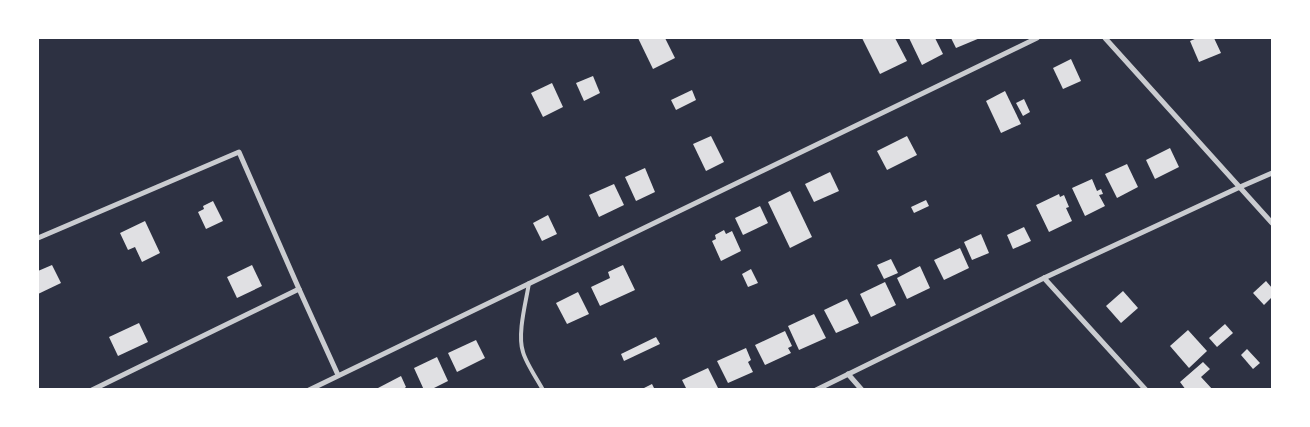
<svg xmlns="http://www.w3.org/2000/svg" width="1310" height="427" font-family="'PT Sans',sans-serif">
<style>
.building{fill:#e0e0e3}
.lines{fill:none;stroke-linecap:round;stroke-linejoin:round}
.service{stroke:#caccd0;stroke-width:4}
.minor{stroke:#caccd0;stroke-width:5}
</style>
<rect width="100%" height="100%" fill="#2d3142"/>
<g class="building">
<polygon points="638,38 665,38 675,58 653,69"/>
<polygon points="862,38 895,38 907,61 880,74"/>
<polygon points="909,38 935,38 943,54 922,65"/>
<polygon points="951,38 980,38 956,48"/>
<polygon points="1197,38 1214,38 1221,53 1199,62 1190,41"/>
<polygon points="1071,59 1081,81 1063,89 1053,68"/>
<polygon points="593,76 600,93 584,101 576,83"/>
<polygon points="552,83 563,107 543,117 531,93"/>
<polygon points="692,90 696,100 676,110 671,100"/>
<polygon points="1005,91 1021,124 1001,133 986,101"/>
<polygon points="1024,99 1030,112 1023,116 1016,103"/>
<polygon points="711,136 724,162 706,171 693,144"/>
<polygon points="907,136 917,155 887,170 877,151"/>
<polygon points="1170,148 1179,167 1155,179 1146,160"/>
<polygon points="1127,164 1138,187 1117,198 1105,174"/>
<polygon points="645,168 655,192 636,201 625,177"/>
<polygon points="830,172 839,191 814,202 805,184"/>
<polygon points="1092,179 1097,191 1101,189 1103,194 1099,195 1105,206 1085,216 1072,188"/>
<polygon points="614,184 624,205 599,217 589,195"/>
<polygon points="790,191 812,237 790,248 768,202"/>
<polygon points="1059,194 1060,197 1064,195 1069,207 1066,208 1072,221 1049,232 1036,205"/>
<polygon points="926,200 929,206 914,213 911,207"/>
<polygon points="213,201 223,221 206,229 198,212 204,209 203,206"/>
<polygon points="760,206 768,223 743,235 735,218"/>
<polygon points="548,215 557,234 542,241 533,223"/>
<polygon points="145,221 160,253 142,262 135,247 128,250 120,233"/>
<polygon points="1024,227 1031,241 1013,249 1007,235"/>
<polygon points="724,230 726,234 732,231 741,251 721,261 712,241 716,239 715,235"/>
<polygon points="981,234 989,253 972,260 964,242"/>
<polygon points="960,248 969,268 944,280 934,260"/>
<polygon points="891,259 898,273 884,279 877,265"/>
<polygon points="52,265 61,283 38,294 38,271"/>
<polygon points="252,265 262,286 237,298 227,277"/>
<polygon points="623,265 635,290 600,306 591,287 610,278 608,272"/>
<polygon points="920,266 930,288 907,299 897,278"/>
<polygon points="751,269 758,283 748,287 742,274"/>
<polygon points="1266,281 1272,288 1272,297 1264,305 1253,293"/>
<polygon points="885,282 896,305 871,317 860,294"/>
<polygon points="1123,291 1138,308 1121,323 1106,306"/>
<polygon points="578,292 589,314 567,324 556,303"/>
<polygon points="847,299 859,323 836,333 824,310"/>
<polygon points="814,314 826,338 799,350 788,326"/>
<polygon points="139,323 148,342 118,356 109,337"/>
<polygon points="1225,324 1233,333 1217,347 1209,338"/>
<polygon points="1188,330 1207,351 1189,368 1170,346"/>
<polygon points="785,331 792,346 788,348 791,353 765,365 755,345"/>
<polygon points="656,337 660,344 624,361 621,354"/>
<polygon points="476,340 485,358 457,372 448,353"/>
<polygon points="746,348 751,360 748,362 753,372 728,383 717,361"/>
<polygon points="1247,349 1260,363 1253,369 1241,355"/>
<polygon points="437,357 448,381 430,390 424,390 414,368"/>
<polygon points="1203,362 1210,369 1201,377 1213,390 1186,390 1180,382"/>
<polygon points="708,368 718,388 715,390 687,390 682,380"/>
<polygon points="401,376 406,387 402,390 379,390 378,388"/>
<polygon points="652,384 655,390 640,390"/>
</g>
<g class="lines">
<path class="service" d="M529,283c-3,19 -12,51 -6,69 3,11 14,27 20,38"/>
<g class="minor">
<polyline points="1105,38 1272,223"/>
<polyline points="38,238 239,152 299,289 338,375"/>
<polyline points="1044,278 1146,390"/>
<polyline points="848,374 862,390"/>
<polyline points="92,390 299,289"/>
<polyline points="309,390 1037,38"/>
<polyline points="816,390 1044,278 1240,187 1272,173"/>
</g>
</g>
<rect width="1310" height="427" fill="none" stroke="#ffffff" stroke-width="78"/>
</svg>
